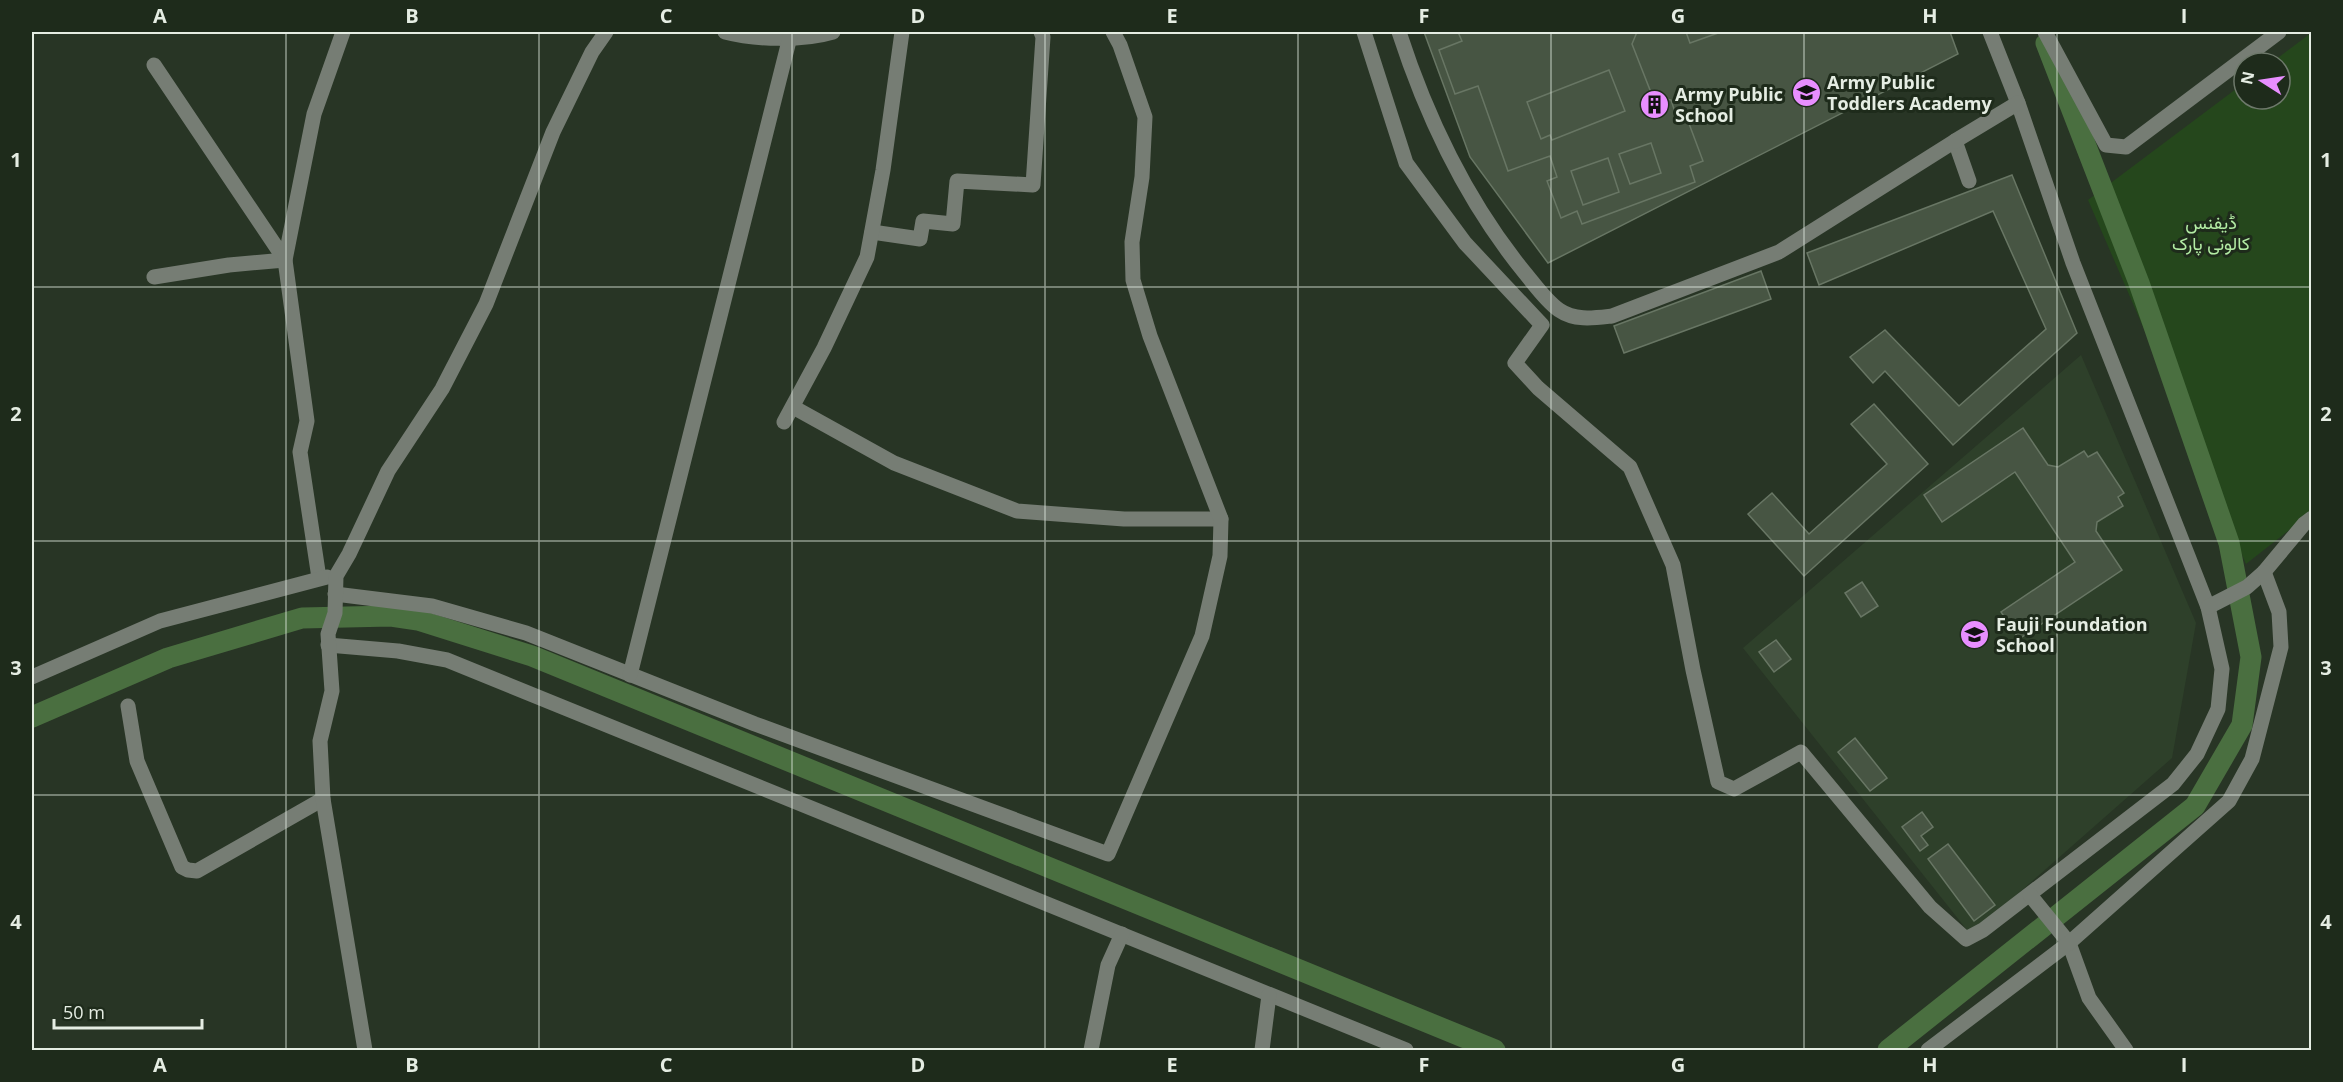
<svg xmlns="http://www.w3.org/2000/svg" width="2343" height="1082" font-family="'Open Sans',Vazirmatn,sans-serif">
<style>
.built{fill:#2e402a}
.green{fill:#25471c}
.lines{fill:none;stroke-linecap:round;stroke-linejoin:round}
.canal{stroke:#4a6f40;stroke-width:21}
.building{fill:#475543;stroke:#687664;stroke-width:1.5;fill-rule:evenodd}
.minor{stroke:#767d74;stroke-width:15}
.grid{fill:none;stroke:#e5ede3;stroke-width:1.5;stroke-opacity:0.55}
.labels{text-anchor:middle;stroke-width:6;stroke-linejoin:round;paint-order:stroke}
.poi-label{font-size:18px;font-weight:bold;fill:#e5ede3;stroke:#1e2b1b;text-anchor:start}
.park-label{font-size:18px;fill:#b3eca4;stroke:#1e2b1b}
.neatline{fill:none;stroke:#e5ede3;stroke-width:2}
.grid-label{font-size:20px;text-anchor:middle;font-weight:bold;fill:#e5ede3}
</style>
<rect width="100%" height="100%" fill="#283525"/>
<polygon class="built" points="2081,355 2196,623 2172,758 1971,935 1743,648"/>
<polygon class="green" points="2311,33 2311,513 2246,564 2088,200 2244,83 2244,99 2280,99 2280,63 2271,63"/>
<g class="lines">
<g class="canal">
<polyline points="32,717 168,658 302,618 391,616 418,620 532,656 1495,1050"/>
<polyline points="1888,1050 2195,806 2242,725 2251,657 2229,543 2139,283 2046,43"/>
</g>
</g>
<g class="building">
<polygon points="1424,32 1950,32 1958,54 1548,263 1470,157"/>
<path d="M1458,32h179l-5,12 20,51 19,5 8,24 9,-3 15,40 -13,5 5,16 -113,42 -5,-13 -16,7 -14,-37 10,-4 -7,-21 -42,15 -30,-85 -23,8 -16,-44 23,-9zM1609,70l16,41 -73,29 -2,-5 -9,4 -14,-37zM1651,143l10,30 -31,11 -11,-30zM1608,158l11,34 -36,13 -12,-34z"/>
<polygon points="1686,32 1721,32 1690,43"/>
<polygon points="2012,175 2077,333 1953,445 1885,371 1873,383 1850,357 1885,330 1959,406 2046,329 1993,211 1819,285 1807,253"/>
<polygon points="1761,271 1771,299 1624,353 1614,326"/>
<polygon points="1874,404 1928,464 1804,576 1748,514 1772,493 1809,534 1887,464 1851,424"/>
<polygon points="2023,428 2048,465 2058,467 2084,451 2088,457 2097,452 2124,493 2118,497 2123,506 2097,522 2096,531 2122,570 2019,639 2001,612 2075,562 2015,472 1942,522 1924,495"/>
<polygon points="1862,582 1878,606 1861,617 1845,593"/>
<polygon points="1776,640 1791,659 1774,672 1759,652"/>
<polygon points="1855,738 1887,778 1870,791 1838,752"/>
<polygon points="1922,812 1933,827 1921,836 1928,845 1920,851 1902,827"/>
<polygon points="1948,844 1995,905 1974,921 1928,859"/>
</g>
<g class="lines">
<g class="minor">
<path d="M725,32c30,8 78,9 108,0"/>
<polyline points="1364,32 1406,163 1465,243 1542,325 1515,363 1538,388 1630,467 1673,565 1693,670 1718,782 1734,789 1801,752 1930,907 1966,939 1983,930 2173,784 2197,754 2218,709 2222,669 2208,607 2073,263 2018,103 1990,32"/>
<path d="M1399,32c28,86 68,170 126,241 10,12 21,28 34,37 16,11 35,8 53,6l167,-64 176,-111 14,40"/>
<polyline points="2045,32 2106,145 2126,147 2279,32"/>
<polyline points="154,65 285,260 229,265 154,277"/>
<polyline points="1955,141 2018,103"/>
<polyline points="872,232 920,239 923,221 953,224 957,181 1033,185 1043,37 1041,32"/>
<polyline points="793,407 894,463 1017,511 1124,519 1221,519"/>
<polyline points="784,422 824,348 867,257 883,170 902,32"/>
<polyline points="319,578 300,452 307,421 285,260 314,114 343,32"/>
<polyline points="335,594 432,606 526,633 755,724 1108,854 1202,636 1220,556 1221,519 1150,336 1133,280 1132,242 1142,177 1145,117 1120,45 1113,32"/>
<polyline points="2208,607 2247,587 2264,572 2304,524 2312,518"/>
<polyline points="328,645 398,651 447,660 1406,1050"/>
<polyline points="630,675 790,37"/>
<polyline points="32,677 160,621 327,577"/>
<polyline points="128,706 137,761 182,867 188,870 197,871 323,799"/>
<polyline points="2030,895 2069,943 2089,998 2126,1050"/>
<polyline points="365,1050 323,799 320,741 332,691 328,634 335,613 336,576 349,554 388,471 442,389 486,304 553,132 592,52 606,32"/>
<polyline points="1091,1050 1108,965 1122,934"/>
<polyline points="1262,1050 1269,995"/>
<polyline points="1928,1050 2069,943 2229,801 2252,759 2281,647 2279,612 2264,572"/>
</g>
</g>
<path class="grid" d="M286,32v1018M539,32v1018M792,32v1018M1045,32v1018M1298,32v1018M1551,32v1018M1804,32v1018M2057,32v1018M32,287h2280M32,541h2280M32,795h2280"/>
<defs>
<symbol id="school-disc" viewBox="-11 -11 22 22"><circle r="9.5" fill="#e88eff" stroke="#1e2b1b"/><path d="M0-5L7-2L0 1L-7-2ZM-4 1L0 2.5L4 1V4Q0 6-4 4Z" fill="#111"/></symbol>
<symbol id="building-disc" viewBox="-11 -11 22 22"><circle r="9.5" fill="#e88eff" stroke="#1e2b1b"/><path d="M-4-6H4V6H1V3H-1V6H-4ZM-2.5-4.3h1.7v1.8h-1.7ZM.8-4.3h1.7v1.8H.8ZM-2.5-1h1.7V.8h-1.7ZM.8-1h1.7V.8H.8Z" fill="#111"/></symbol>
</defs>
<g fill-rule="evenodd">
<use href="#school-disc" x="1790" y="76" width="33" height="33"/>
<use href="#building-disc" x="1638" y="88" width="33" height="33"/>
<use href="#school-disc" x="1958" y="618" width="33" height="33"/>
</g>
<g class="labels">
<g class="poi-label">
<text x="1827" y="89">Army Public<tspan x="1827" dy="21">Toddlers Academy</tspan></text>
<text x="1675" y="101">Army Public<tspan x="1675" dy="21">School</tspan></text>
<text x="1996" y="631">Fauji Foundation<tspan x="1996" dy="21">School</tspan></text>
</g>
<g class="park-label">
<text x="2211" y="229">ڈیفنس<tspan x="2211" dy="21">کالونی پارک</tspan></text>
</g>
</g>
<rect width="2343" height="1082" fill="none" stroke="#1e2b1b" stroke-width="66"/>
<g transform="translate(2262 81) rotate(282)"><circle r="28" fill="#1e2b1b" stroke="#6e796b" stroke-width="1.5"/>
<path d="M0-4.5L10 22L0 15L-10 22Z" fill="#e88eff"/>
<text y="-9" font-size="16" font-weight="bold" text-anchor="middle" fill="#e5ede3">N</text>
</g>
<path d="M54 1019v9h148v-9" fill="none" stroke="#e5ede3" stroke-width="3"/>
<text x="63" y="1019" font-size="18" fill="#e5ede3" stroke="#1e2b1b" stroke-width="4.5" paint-order="stroke">50 m</text>
<rect x="33" y="33" width="2277" height="1016" class="neatline"/>
<g class="grid-label">
<text x="160" y="23">A</text>
<text x="412" y="23">B</text>
<text x="666" y="23">C</text>
<text x="918" y="23">D</text>
<text x="1172" y="23">E</text>
<text x="1424" y="23">F</text>
<text x="1678" y="23">G</text>
<text x="1930" y="23">H</text>
<text x="2184" y="23">I</text>
<text x="16" y="167">1</text>
<text x="2326" y="167">1</text>
<text x="16" y="421">2</text>
<text x="2326" y="421">2</text>
<text x="16" y="675">3</text>
<text x="2326" y="675">3</text>
<text x="16" y="929">4</text>
<text x="2326" y="929">4</text>
<text x="160" y="1072">A</text>
<text x="412" y="1072">B</text>
<text x="666" y="1072">C</text>
<text x="918" y="1072">D</text>
<text x="1172" y="1072">E</text>
<text x="1424" y="1072">F</text>
<text x="1678" y="1072">G</text>
<text x="1930" y="1072">H</text>
<text x="2184" y="1072">I</text>
</g>
</svg>
